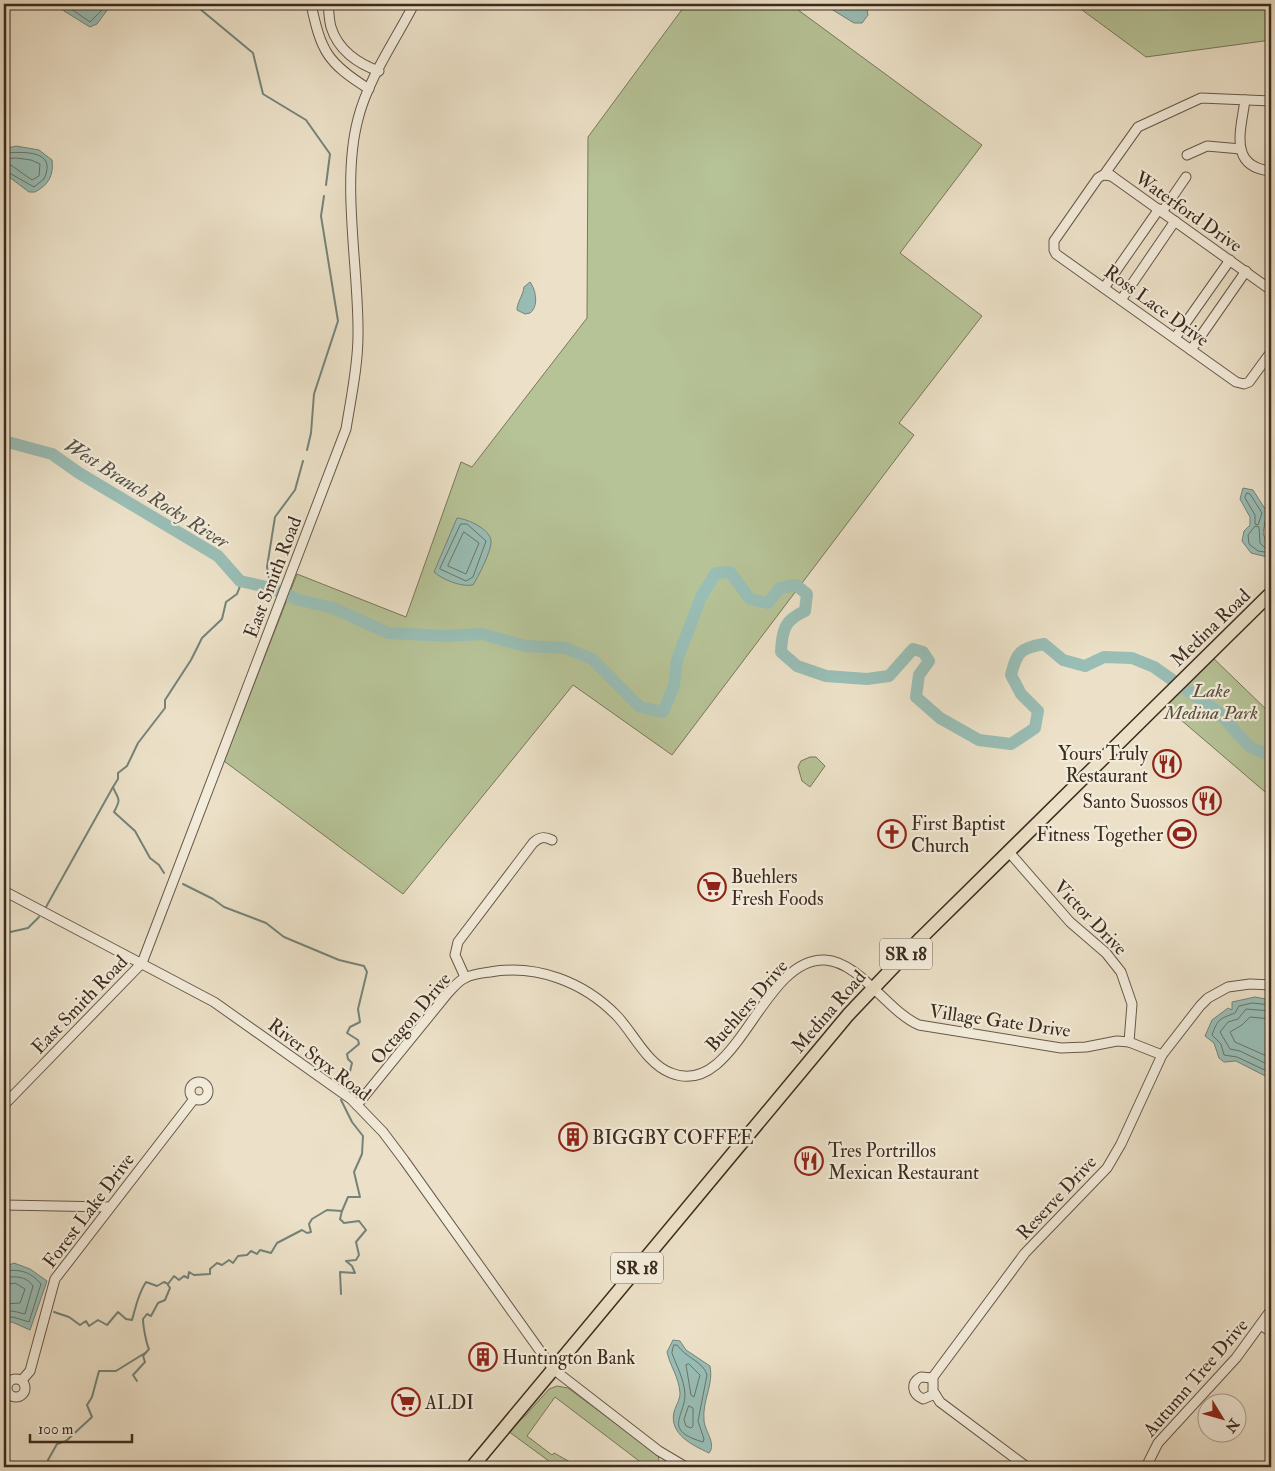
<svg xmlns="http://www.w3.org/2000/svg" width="1275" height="1471" font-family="'IM FELL Double Pica',serif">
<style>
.green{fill:#b6c397;stroke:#79775b}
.water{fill:#99beb6;stroke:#74837a}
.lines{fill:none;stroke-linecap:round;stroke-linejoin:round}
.shore{stroke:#6a746a;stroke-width:1}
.stream{stroke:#74837a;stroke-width:2}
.river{stroke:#99beb6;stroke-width:12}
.minor-casing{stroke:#685849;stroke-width:11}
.highway-casing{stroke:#3c2b1f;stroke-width:15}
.minor{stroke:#f3ecdb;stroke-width:9}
.highway{stroke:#ece1c8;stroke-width:12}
.labels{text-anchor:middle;stroke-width:4.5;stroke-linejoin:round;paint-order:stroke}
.shield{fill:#f3ecdb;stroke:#736557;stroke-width:1}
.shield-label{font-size:18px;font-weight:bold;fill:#3c2b1f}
.street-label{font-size:19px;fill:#3c2b1f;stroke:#f3ecdb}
.park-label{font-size:19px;font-style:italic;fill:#5a513d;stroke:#f3ecdb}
.poi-label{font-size:19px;fill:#3c2b1f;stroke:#f3ecdb;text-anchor:start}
.water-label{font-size:20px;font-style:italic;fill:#535045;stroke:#f3ecdb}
</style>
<rect width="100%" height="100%" fill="#ece1c8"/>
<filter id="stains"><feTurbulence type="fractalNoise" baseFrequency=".004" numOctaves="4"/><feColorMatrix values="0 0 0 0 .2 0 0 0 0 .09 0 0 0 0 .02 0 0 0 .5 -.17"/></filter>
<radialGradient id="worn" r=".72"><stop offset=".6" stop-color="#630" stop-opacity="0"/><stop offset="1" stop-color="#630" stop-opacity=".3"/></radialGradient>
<g class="green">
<polygon points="686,4 790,4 982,145 900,253 982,316 899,423 914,435 672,755 573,685 403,894 224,761 297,574 406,617 461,462 472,467 587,318 588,137"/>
<polygon points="1074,4 1271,4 1271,40 1146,57"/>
<polygon points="1209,654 1271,714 1271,797 1160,702"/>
<polygon points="810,757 816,757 825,766 810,787 802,781 798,767 801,761"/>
<polygon points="557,1386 568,1388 658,1455 659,1460 655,1467 647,1467 555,1397 527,1436 552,1455 554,1453 579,1467 557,1467 508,1431 526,1415 549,1389"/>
</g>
<g class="water">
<polygon points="58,4 105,4 108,9 97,24 90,27 64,11"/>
<polygon points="823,4 866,4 868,15 862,23 854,23"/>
<path d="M16,146l23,4 13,10c2,16 -4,25 -17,32h-6l-25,-19v-24z"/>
<path d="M530,282c6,8 9,24 0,31l-5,1 -8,-4c0,-8 6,-14 7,-23z"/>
<polygon points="1243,488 1253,490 1267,512 1263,533 1266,542 1271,542 1271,558 1251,553 1242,541 1244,531 1250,525 1250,517 1240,499"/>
<path d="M457,518c11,1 33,11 34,23 1,9 -13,36 -18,44 -12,2 -30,-5 -39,-13z"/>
<polygon points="1255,997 1271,1000 1271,1079 1236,1061 1224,1062 1219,1058 1214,1043 1205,1036 1212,1020 1228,1008 1232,1010 1232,1002"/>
<polygon points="14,1263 30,1269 47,1281 30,1330 12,1322 4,1323 4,1267"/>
<path d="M673,1340l7,1 6,9 24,16c4,18 -8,35 -6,54 0,10 13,24 5,33 -17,-8 -40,-19 -35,-41 2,-7 6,-12 6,-19 -1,-16 -10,-27 -13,-41z"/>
</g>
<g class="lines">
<g class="shore">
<polyline points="64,4 90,22 102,10 102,4"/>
<path d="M4,153c18,-1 54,-4 40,26l-10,8 -30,-17"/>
<polygon points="16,158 31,160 40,164 39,176 32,180 8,163 9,159"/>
<polygon points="1247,493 1250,494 1262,513 1258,525 1255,524 1255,515 1245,498"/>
<polygon points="461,524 467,524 486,541 473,577 466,581 440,569"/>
<polygon points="464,532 479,543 466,574 448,566"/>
<polyline points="1271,548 1267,550 1260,543 1259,527 1255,526 1248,535 1249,544 1258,551 1271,553"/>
<path d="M1271,1005l-19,-2 -13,3 -4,7c-15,6 -17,5 -23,22l9,9 3,11 13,2 34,16"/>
<polyline points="1271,1011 1246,1009 1238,1019 1228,1022 1220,1032 1230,1049 1240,1051 1271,1066"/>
<polyline points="1271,1019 1250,1017 1242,1025 1230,1032 1235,1042 1271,1058"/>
<path d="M4,1271c15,-2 26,0 37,13l-12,38 -16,-5 -9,1"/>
<path d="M4,1277c12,0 21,-2 29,9l-8,28 -12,-3 -9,1"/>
<polyline points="4,1285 15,1283 25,1289 20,1303 4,1304"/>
<path d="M674,1345h3c9,13 27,17 30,30l-9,46 6,18 -1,3c-41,-12 -18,-25 -18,-48 -1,-15 -8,-27 -13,-41z"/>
<polygon points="689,1364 700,1375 694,1397 691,1395 686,1365"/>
<polygon points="689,1406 693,1408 693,1426 691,1428 686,1426 684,1420"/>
</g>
<g class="stream">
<polyline points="194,4 253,53 263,94 306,120 330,154 326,185"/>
<polyline points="307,450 311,433 314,394 338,321 321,216 324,196"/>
<polyline points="271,588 267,567 275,517 295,490 303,461"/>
<path d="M164,873l-5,-8 -9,-7 -15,-27 -21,-19c8,-15 4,-12 -1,-25l5,-8v-6l9,-7 11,-23 27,-35v-8l26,-40 11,-22 20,-19 4,-17 11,-8 5,-13"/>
<polyline points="183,884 213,899 224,907 266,923 284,937 339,960 364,966 367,972 358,1009 360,1022 350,1027 347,1033 358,1040 359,1044 347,1054 348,1059 352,1063 346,1088"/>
<polyline points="46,907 113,787"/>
<polyline points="4,936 6,933 28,928 39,917"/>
<polyline points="341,1294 340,1272 355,1273 352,1266 346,1261 356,1260 359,1255 356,1242 366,1230 359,1221 344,1223 340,1219 342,1211"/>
<path d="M54,1312l15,5 11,8 6,-4 3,5 9,-6 9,5 11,-13 8,7 6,1c4,-14 6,-26 14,-38l11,4 7,-4 4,2 6,-8 5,4 5,-4 4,2 1,-6 5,3 16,-1v-5l7,-6 5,2 7,-5 4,3 5,-7 9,-1 4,-4 6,3 3,-4 11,3 6,-10 25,-13 5,3 4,-1 -2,-8 3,-5 15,-9 15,1 6,-14h12l-6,-25 8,-18 1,-18 -11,-14 -11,-22"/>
<path d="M137,1381l-4,-6 12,-13 -2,-6 6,-7c-3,-6 -6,-24 -6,-30l4,-5 4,2 7,-13 7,-3 5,-12 -2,-3"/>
<polyline points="51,1467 48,1460 57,1444 66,1441 92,1417 87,1405 92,1397 99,1371 116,1371 145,1353"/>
</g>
<path class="river" d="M4,441l48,13 27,19 139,83 22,25 31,7 28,12 34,8 55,25 59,3 35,-2 43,12 40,2 27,11 48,48 23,5 11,-26 3,-26 24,-63 15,-24 14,-1 20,27 18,4 12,-15 16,-3 11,9 -2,17c-21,9 -23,20 -24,41l16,14 29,10 41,3 22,-3 24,-27 10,3 6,9 -10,14 -3,22 24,21 39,22 32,4 24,-16 3,-17 -17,-17 -10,-19c6,-23 9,-27 33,-31l19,16 22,6 19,-9 28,1 22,9 64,45 32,35 21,9"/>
<defs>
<g id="minor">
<path d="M311,4c10,47 16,59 58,85"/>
<path d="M328,4c1,7 1,16 3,23 7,23 27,37 48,44"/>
<path d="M1245,100c-4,30 -17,67 26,71"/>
<polyline points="1271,101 1201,98 1138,127 1106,172 1271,290"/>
<polyline points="1187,155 1207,146 1241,149"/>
<polyline points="1112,176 1103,175 1098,178 1054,241 1054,250 1056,254 1236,382 1244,384 1249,382 1271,352"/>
<polyline points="1162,212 1186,177"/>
<polyline points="1104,288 1159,209"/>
<polyline points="1121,300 1175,221"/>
<polyline points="1175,338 1230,260"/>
<polyline points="1191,350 1246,271"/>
<polyline points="1009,852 1070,922 1106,953 1121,972 1132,1004 1129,1042"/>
<polyline points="4,891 214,1002 351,1099 383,1132 404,1160 553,1369 659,1451 686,1467"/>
<path d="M465,977l-10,-22 3,-13 75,-99c6,-6 11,-7 19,-3"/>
<circle cx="199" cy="1091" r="9"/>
<path d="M4,1105l138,-142 204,-534c5,-31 12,-63 12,-94 1,-66 -17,-152 0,-216 10,-40 37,-78 56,-115"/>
<path d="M357,1105l91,-112c5,-5 10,-12 17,-15 7,-4 18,-5 25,-6 47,-8 94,10 127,44 17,18 30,48 54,57 66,27 90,-116 154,-113 35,2 62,51 94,65l142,23 25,-1 31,-6 12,1 33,13"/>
<polyline points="4,1205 110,1207"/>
<polyline points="1261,1325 1271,1332"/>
<path d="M932,1378l-11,-1c-11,6 -9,17 2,22l12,-5"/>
<circle cx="16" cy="1388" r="9"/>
<polyline points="22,1380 30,1371 55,1279 194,1099"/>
<polyline points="1027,1467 940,1402 933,1391 933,1377 1025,1253 1107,1168 1121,1144 1162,1055 1200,1006 1208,998 1228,987 1250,984 1271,985"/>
<polyline points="1146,1467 1158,1443 1236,1358 1271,1310"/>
</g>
<polyline id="highway" points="472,1467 848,1015 921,938 1271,593"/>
</defs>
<use href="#minor" class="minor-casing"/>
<use href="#highway" class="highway-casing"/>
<use href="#minor" class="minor"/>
<use href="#highway" class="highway"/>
</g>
<defs>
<symbol id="restaurant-ring" viewBox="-11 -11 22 22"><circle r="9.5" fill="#f3ecdb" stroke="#8f2418" stroke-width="1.5"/><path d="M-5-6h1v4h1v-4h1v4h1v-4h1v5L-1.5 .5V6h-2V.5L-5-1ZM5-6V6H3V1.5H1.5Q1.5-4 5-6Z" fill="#8f2418"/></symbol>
<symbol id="church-ring" viewBox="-11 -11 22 22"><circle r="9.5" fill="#f3ecdb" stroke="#8f2418" stroke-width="1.5"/><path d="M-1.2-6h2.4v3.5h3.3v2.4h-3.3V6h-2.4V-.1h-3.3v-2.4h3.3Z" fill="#8f2418"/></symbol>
<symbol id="stadium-ring" viewBox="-11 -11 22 22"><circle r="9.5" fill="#f3ecdb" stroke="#8f2418" stroke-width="1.5"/><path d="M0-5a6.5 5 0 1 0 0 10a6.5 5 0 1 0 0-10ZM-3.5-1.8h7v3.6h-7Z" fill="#8f2418"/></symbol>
<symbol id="supermarket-ring" viewBox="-11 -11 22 22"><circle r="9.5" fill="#f3ecdb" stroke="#8f2418" stroke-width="1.5"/><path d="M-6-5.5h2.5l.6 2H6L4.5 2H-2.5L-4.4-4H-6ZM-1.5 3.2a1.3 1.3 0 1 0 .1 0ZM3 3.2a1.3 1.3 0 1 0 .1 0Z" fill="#8f2418"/></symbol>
<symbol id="building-ring" viewBox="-11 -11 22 22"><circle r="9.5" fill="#f3ecdb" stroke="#8f2418" stroke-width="1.5"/><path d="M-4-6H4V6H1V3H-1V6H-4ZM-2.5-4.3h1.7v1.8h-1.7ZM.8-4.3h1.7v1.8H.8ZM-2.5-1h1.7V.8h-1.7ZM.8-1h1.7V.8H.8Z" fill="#8f2418"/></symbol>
</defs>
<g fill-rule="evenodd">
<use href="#restaurant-ring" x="1151" y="748" width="32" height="32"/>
<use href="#restaurant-ring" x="1191" y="785" width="32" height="32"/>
<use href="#church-ring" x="876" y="818" width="32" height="32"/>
<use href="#stadium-ring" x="1166" y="818" width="32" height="32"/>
<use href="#supermarket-ring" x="696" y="871" width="32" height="32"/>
<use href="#building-ring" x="557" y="1121" width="32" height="32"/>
<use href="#restaurant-ring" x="793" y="1145" width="32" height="32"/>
<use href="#building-ring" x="467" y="1341" width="32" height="32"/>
<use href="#supermarket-ring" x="390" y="1386" width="32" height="32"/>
</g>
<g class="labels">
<g class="shield">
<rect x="880" y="938.5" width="52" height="31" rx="4"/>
<rect x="611" y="1252.5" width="52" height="31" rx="4"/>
</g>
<g class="shield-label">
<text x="906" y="960">SR 18</text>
<text x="637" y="1274">SR 18</text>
</g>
<g class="street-label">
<text transform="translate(1189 211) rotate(35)" y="7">Waterford Drive</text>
<text transform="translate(1157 305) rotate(36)" y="7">Ross Lace Drive</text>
<text transform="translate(272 577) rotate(-69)" y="7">East Smith Road</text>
<text transform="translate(1210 627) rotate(-44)" y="7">Medina Road</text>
<text transform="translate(1091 917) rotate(46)" y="7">Victor Drive</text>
<text transform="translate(79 1004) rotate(-46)" y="7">East Smith Road</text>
<text transform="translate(746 1005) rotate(-49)" y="7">Buehlers Drive</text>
<text transform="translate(828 1011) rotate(-49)" y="7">Medina Road</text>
<text transform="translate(410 1018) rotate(-50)" y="7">Octagon Drive</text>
<text transform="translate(1000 1020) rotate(8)" y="7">Village Gate Drive</text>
<text transform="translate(320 1059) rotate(37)" y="7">River Styx Road</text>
<text transform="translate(1056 1197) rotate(-47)" y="7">Reserve Drive</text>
<text transform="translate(88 1210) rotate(-53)" y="7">Forest Lake Drive</text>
<text transform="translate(1195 1377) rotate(-49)" y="7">Autumn Tree Drive</text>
</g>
<g class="park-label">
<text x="1211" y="697">Lake<tspan x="1211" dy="22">Medina Park</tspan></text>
</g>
<g class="poi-label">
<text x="1148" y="760" text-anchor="end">Yours Truly<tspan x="1148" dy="22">Restaurant</tspan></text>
<text x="1188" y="808" text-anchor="end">Santo Suossos</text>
<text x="911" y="830">First Baptist<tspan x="911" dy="22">Church</tspan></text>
<text x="1163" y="841" text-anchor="end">Fitness Together</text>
<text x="731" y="883">Buehlers<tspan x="731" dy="22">Fresh Foods</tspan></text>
<text x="592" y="1144">BIGGBY COFFEE</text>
<text x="828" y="1157">Tres Portrillos<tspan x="828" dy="22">Mexican Restaurant</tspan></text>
<text x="502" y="1364">Huntington Bank</text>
<text x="425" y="1409">ALDI</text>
</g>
<g class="water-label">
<text transform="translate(147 493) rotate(32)" y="7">West Branch Rocky River</text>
</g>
</g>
<rect width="1275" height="1471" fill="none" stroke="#ece1c8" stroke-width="20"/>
<rect x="5" y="5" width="1265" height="1461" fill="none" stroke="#3c2b1f" stroke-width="2.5"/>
<rect x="10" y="10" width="1255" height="1451" fill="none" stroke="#3c2b1f"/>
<g transform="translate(1222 1418) rotate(127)"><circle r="24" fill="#f3ecdb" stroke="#aa9f90"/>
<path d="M0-4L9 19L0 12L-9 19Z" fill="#8f2418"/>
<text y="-8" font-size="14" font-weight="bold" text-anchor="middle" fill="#3c2b1f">N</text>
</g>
<path d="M30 1434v8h102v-8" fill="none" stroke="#3c2b1f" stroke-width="2.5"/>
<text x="38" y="1434" font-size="15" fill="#3c2b1f" stroke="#f3ecdb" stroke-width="4" paint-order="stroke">100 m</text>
<rect width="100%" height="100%" filter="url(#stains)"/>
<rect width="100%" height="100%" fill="url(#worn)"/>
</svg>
